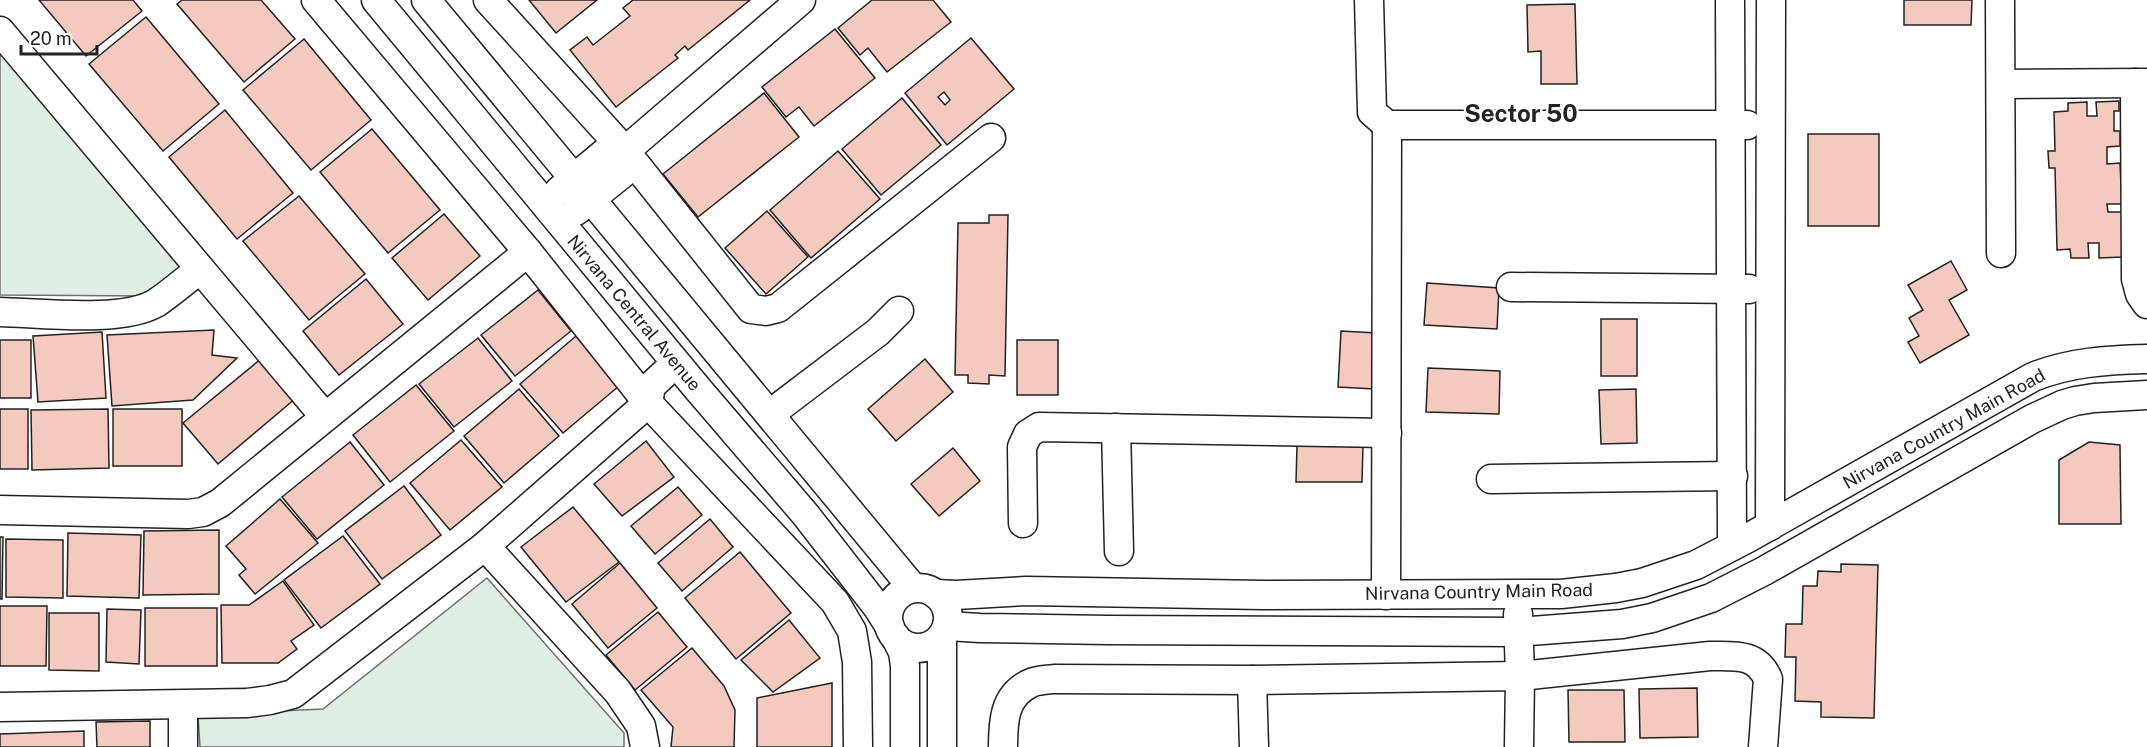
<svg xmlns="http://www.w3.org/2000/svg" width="2147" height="747" font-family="'Public Sans',sans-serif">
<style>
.green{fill:#e0efe3;stroke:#6f6f6f;stroke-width:1.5}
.building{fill:#f3c9c0;stroke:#222;stroke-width:1.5;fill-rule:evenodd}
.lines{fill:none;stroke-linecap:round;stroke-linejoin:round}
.minor-casing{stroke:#222;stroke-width:31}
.minor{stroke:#fff;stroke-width:28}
.labels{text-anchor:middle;stroke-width:4.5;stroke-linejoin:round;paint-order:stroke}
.street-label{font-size:18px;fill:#222;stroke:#fff}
.district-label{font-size:24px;font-weight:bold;fill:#222;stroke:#fff}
</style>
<rect width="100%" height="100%" fill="#fff"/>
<g class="green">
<polygon points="0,40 185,265 150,296 0,295"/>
<polygon points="487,578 624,733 624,747 200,747 198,715 323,709"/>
</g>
<g class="building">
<polygon points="39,0 133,0 142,11 86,56"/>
<polygon points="182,0 261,0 295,39 244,82 177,4"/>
<polygon points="529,0 597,0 556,33"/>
<polygon points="633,0 750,0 688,50 685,46 675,55 678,58 616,107 570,50 587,37 593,45 630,16 623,8"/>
<polygon points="872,0 933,0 951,22 887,72 868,48 860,55 838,28"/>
<polygon points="1904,0 1972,0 1971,25 1904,25"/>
<polygon points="1575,4 1577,84 1541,84 1541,51 1528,52 1527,5"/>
<polygon points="146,17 219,104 163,151 89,64"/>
<polygon points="835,29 875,78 814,126 799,107 786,117 762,87"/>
<path d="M971,38l43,51 -67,56 -42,-52zM944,92l6,8 -5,5 -7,-8z"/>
<polygon points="304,39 371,120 311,170 243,90"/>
<polygon points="764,93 799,137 698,217 663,174"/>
<polygon points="902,98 941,145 881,195 842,149"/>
<polygon points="2119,101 2119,111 2114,111 2114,131 2120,131 2120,146 2107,147 2107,164 2120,163 2122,204 2107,204 2108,212 2122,212 2123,257 2099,258 2099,243 2088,243 2089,258 2071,258 2070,249 2057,250 2055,168 2049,168 2048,151 2055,151 2054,112 2068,111 2068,103 2087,102 2087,116 2097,116 2096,102"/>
<polygon points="225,110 293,193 237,239 169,157"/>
<polygon points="372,129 440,210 388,253 320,172"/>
<rect x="1808" y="134" width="71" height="92"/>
<polygon points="838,151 880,199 811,258 770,210"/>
<polygon points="299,196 365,274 309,320 243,241"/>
<polygon points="767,211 808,257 766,294 725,248"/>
<polygon points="444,214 480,256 428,300 392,258"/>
<polygon points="989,215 1008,215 1005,376 989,375 989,384 968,383 968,375 955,375 958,223 989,223"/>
<polygon points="1951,261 1967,290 1949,300 1969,335 1920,363 1908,342 1919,336 1909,318 1923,310 1908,285"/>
<polygon points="366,279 403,324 339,375 303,331"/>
<polygon points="1427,283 1499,288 1497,329 1424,325"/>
<polygon points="538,290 571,331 515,376 481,335"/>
<rect x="1601" y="319" width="36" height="57"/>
<polygon points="214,330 212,355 237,358 193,400 112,406 107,335"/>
<polygon points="1341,331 1377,333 1374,389 1338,387"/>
<polygon points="102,332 106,398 38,402 33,336"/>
<polygon points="576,336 619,386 563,433 520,384"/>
<polygon points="478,338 512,381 454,427 419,384"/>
<rect x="0" y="340" width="31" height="58"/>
<rect x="1017" y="340" width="41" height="55"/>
<polygon points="262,358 296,398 218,464 183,423"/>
<polygon points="925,359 953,392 896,441 868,409"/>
<polygon points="1428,368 1500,371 1499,414 1426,412"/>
<polygon points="416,385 454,431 390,482 353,435"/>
<polygon points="519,389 559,436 504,483 464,436"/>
<polygon points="1636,389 1637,443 1601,444 1599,390"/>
<rect x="0" y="409" width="28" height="60"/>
<polygon points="108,409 109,468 32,470 31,410"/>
<rect x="113" y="409" width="69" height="57"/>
<polygon points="461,440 502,487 450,530 410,483"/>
<polygon points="646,441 674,477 622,516 594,484"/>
<polygon points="350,442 384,485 317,539 282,497"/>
<polygon points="2089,442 2120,445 2121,524 2059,524 2059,460"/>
<polygon points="1297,445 1363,445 1362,482 1296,482"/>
<polygon points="953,448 980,481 939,516 911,484"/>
<polygon points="404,486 441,535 382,579 345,531"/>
<polygon points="678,487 702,515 655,554 631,526"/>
<polygon points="280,499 318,543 255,594 239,575 246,569 226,546"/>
<polygon points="573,507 619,562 566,602 521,547"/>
<polygon points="710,519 733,547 682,591 658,563"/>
<polygon points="219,530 219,594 143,595 144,531"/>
<polygon points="68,533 141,535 139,598 67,596"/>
<polygon points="343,536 380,584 321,628 284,580"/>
<polygon points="0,537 3,537 2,599 0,599"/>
<polygon points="6,539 63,540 63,598 6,597"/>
<polygon points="740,552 791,613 736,659 685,598"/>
<polygon points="620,563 657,608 608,648 572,604"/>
<polygon points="1841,564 1878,565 1874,718 1821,717 1821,702 1795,701 1796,657 1785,657 1786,624 1802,624 1803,586 1817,586 1818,571 1841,572"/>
<polygon points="283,581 314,625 291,641 297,649 278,663 222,663 221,605 249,605"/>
<polygon points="0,606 47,606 46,666 0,666"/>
<rect x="145" y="608" width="72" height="58"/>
<polygon points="107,609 141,610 139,664 106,662"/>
<polygon points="658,612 687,647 635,690 606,655"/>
<polygon points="49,613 99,613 99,671 49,670"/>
<polygon points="789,620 820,658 773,692 741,660"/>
<polygon points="692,648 724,686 735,710 734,747 671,747 673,727 641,690"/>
<polygon points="832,683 832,747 757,747 757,698"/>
<polygon points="1697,688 1698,737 1640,738 1639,689"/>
<polygon points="1568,690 1624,690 1625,742 1569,742"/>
<polygon points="150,721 150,747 97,747 96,722"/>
<polygon points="84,731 84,747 0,747 0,734"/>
</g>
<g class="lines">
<defs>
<g id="minor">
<polyline points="316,0 528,252 648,403 835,602 852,631 857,662 858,747"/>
<polyline points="376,0 697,388 805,514 878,608 890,627"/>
<polyline points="426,0 913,588"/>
<polyline points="488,0 625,151 751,309 766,311 778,308 991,138"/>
<polyline points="1369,0 1372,112 1387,125 1747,125"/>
<polyline points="1730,0 1732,546"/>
<polyline points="2000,0 2001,253"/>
<polyline points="0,31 325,417"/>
<polyline points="2135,83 2136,279 2140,294 2147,304"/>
<polyline points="2001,84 2147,83"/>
<polyline points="559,191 607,151 625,151 801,0"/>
<polyline points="576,211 623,173 625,151"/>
<polyline points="1511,287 1749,289"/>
<path d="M0,312c41,1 122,11 156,-9 15,-10 30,-23 44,-34"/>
<polyline points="770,414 878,332 899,311"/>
<polyline points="1116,428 1119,551"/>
<polyline points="1491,479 1733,476"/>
<polyline points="0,510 188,514 203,512 220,503 528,252"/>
<polyline points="1023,523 1022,447 1028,434 1039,427 1387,433"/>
<polyline points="1770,526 1771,0"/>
<polyline points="485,546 618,692 641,726 645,747"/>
<circle cx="918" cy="618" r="30"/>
<path d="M936,594l20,1 70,-4 237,4 298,-1 55,-6 26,-5 54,-18 52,-27 285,-161c37,-15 75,-17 114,-18"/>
<polyline points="1386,595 1387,125"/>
<polyline points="1518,614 1520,676 1519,747"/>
<polyline points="947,626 980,628 1108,630 1518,632 1622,624 1652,618 1711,598 1764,571 2032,419 2062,405 2075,401 2094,398 2147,395"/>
<polyline points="895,636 903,652 905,666 905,747"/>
<polyline points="1252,680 1254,747"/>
<polyline points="183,706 183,747"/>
<polyline points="0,707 247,703 270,700 293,694 485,546 648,403 651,386 676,363"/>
<polyline points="942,747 942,636"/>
<path d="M1003,747c0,-26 1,-52 28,-64 6,-3 16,-3 23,-4l198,1 268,-4 190,-20c25,0 47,-3 58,23l-5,68"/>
</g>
</defs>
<use href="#minor" class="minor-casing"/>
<use href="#minor" class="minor"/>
</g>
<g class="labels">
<g class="street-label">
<text transform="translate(634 313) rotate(50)" y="6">Nirvana Central Avenue</text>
<text transform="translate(1944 429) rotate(-29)" y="6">Nirvana Country Main Road</text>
<text transform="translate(1479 592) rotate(-1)" y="6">Nirvana Country Main Road</text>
</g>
<g class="district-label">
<text x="1521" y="122">Sector 50</text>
</g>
</g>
<path d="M21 45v9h76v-9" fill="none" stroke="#222222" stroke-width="3"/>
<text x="30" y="45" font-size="18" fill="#222222" stroke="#ffffff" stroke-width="4.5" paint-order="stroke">20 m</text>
</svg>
